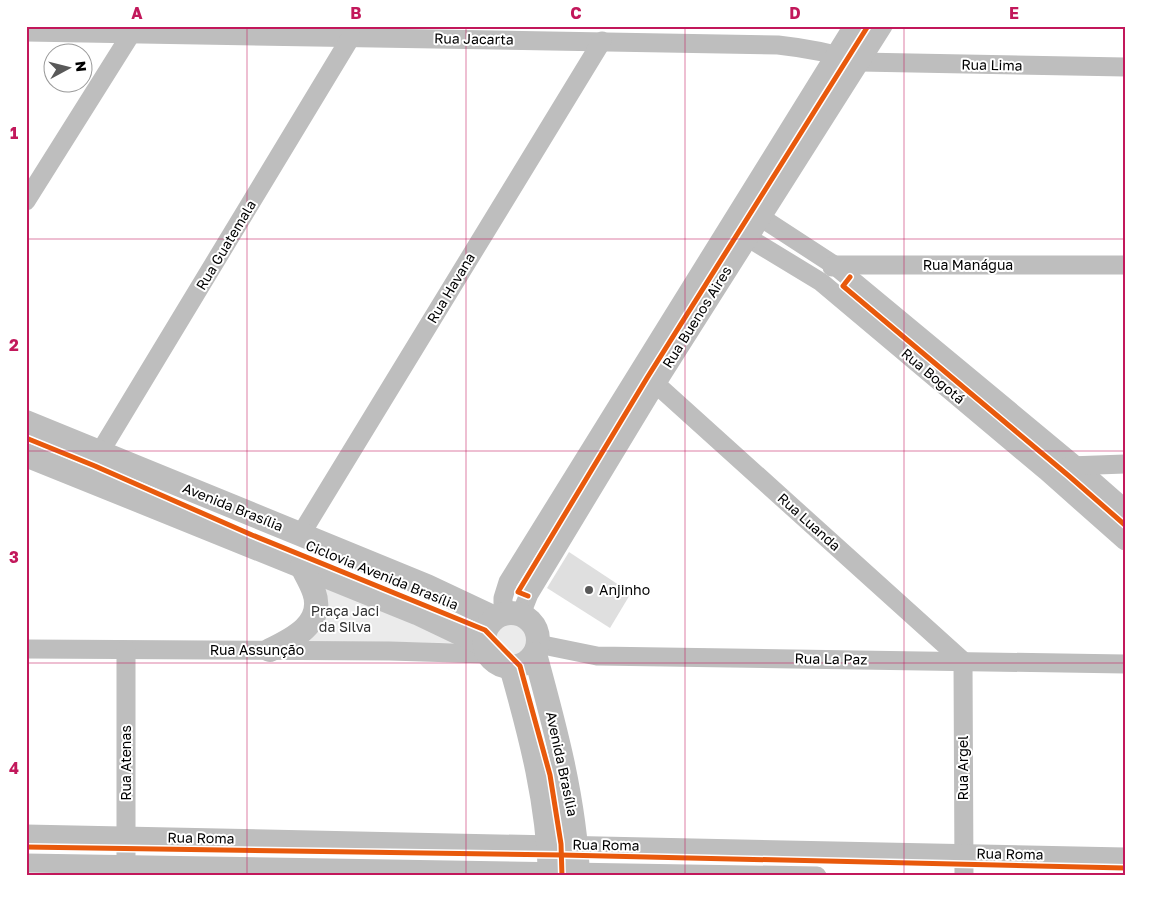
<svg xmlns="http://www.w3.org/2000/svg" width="1151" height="902" font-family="'Golos Text',sans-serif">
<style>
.green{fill:#ebebeb}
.building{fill:#dfdfdf}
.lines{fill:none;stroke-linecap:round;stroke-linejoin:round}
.minor{stroke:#bebebe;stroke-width:19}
.tertiary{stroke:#bebebe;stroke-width:24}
.cycleway-casing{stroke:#fff;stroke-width:8}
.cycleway{stroke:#e8590c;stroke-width:5}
.grid{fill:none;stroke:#c2185b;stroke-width:1;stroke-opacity:0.55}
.poi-dot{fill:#595959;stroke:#fff;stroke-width:2}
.labels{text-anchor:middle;stroke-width:4;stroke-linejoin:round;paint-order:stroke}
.street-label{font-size:14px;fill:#000;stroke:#fff}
.poi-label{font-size:14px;fill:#000;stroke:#fff;text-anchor:start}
.park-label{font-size:14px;fill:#323232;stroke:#fff}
.neatline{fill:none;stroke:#c2185b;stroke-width:2}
.grid-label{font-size:16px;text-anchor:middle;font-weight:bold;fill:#c2185b}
</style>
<rect width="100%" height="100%" fill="#fff"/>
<g class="green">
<polygon points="322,586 461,643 300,642"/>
<circle cx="511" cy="639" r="17"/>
</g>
<polygon class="building" points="569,552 631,593 610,628 547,588"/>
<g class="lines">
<g class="minor">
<path d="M26,32l752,13c28,3 55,8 82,17l265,5"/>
<polyline points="26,201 131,34"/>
<polyline points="751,211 834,265 1075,465 1125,509"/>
<polyline points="737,231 821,282 1046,471 1125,541"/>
<polyline points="832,267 834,265 1125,265"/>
<polyline points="645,376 656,384 963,661 964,876"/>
<polyline points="1069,466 1125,464"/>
<polyline points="87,480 100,452 351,37"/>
<polyline points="301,534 602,41"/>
<polyline points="503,614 503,598 508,582 853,26"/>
<polyline points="521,614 529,594 656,384 883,26"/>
<polyline points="538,644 597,656 1125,664"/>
<polyline points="26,649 390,651 487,654"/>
<polyline points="26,834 1125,857"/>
<polyline points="26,863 817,876"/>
<polyline points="126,876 126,650"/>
</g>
<g class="tertiary">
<polyline points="26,422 427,586 495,618"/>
<polyline points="26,455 417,613 484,645"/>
<circle cx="511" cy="640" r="27"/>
<path d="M270,650c23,-11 55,-27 44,-58 -3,-9 -8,-17 -12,-25"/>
<path d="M535,654c20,73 40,146 43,222"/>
<path d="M511,667c20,70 37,136 39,209"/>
</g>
<defs>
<g id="cycleway">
<polyline points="850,277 843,286 1069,476 1125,525"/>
<polyline points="26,438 95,466 252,535 485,630 520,666 550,775 561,844 562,876"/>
<polyline points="528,596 518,592 647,378 868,26"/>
<polyline points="26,847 562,855 1125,868"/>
</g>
</defs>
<use href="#cycleway" class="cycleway-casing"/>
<use href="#cycleway" class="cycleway"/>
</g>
<path class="grid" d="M247,26v850M466,26v850M685,26v850M904,26v850M26,239h1099M26,451h1099M26,663h1099"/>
<circle class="poi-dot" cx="589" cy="590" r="5"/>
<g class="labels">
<g class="street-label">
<text transform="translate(474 39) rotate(1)" y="5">Rua Jacarta</text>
<text transform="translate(992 65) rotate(1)" y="5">Rua Lima</text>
<text transform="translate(226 245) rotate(-59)" y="5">Rua Guatemala</text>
<text x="968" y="270">Rua Manágua</text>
<text transform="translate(451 288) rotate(-59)" y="5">Rua Havana</text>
<text transform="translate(697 317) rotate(-58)" y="5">Rua Buenos Aires</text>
<text transform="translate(933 376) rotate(40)" y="5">Rua Bogotá</text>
<text transform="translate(233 507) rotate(22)" y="5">Avenida Brasília</text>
<text transform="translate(809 522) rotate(42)" y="5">Rua Luanda</text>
<text transform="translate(382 575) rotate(22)" y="5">Ciclovia Avenida Brasília</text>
<text x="257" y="655">Rua Assunção</text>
<text transform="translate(831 659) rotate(1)" y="5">Rua La Paz</text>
<text transform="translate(126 763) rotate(-90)" y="5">Rua Atenas</text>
<text transform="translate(562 764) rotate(78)" y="5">Avenida Brasília</text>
<text transform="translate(963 768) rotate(-90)" y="5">Rua Argel</text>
<text transform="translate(201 838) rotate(1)" y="5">Rua Roma</text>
<text transform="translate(606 845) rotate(1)" y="5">Rua Roma</text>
<text transform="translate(1010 854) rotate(1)" y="5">Rua Roma</text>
</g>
<g class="poi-label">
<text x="599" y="595">Anjinho</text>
</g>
<g class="park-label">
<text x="345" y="616">Praça Jaci<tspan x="345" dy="16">da Silva</tspan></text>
</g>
</g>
<rect width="1151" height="902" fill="none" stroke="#ffffff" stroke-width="55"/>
<g transform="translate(68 68) rotate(83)"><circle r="24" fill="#ffffff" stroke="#999999"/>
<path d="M0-4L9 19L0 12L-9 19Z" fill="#595959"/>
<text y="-8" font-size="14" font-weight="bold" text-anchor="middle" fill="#000000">N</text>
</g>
<rect x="28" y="28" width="1096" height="846" class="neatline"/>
<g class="grid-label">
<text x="137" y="19">A</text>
<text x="356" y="19">B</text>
<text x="576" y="19">C</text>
<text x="795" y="19">D</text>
<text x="1014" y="19">E</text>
<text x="14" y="139">1</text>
<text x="14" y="351">2</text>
<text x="14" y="563">3</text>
<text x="14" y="774">4</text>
</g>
</svg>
